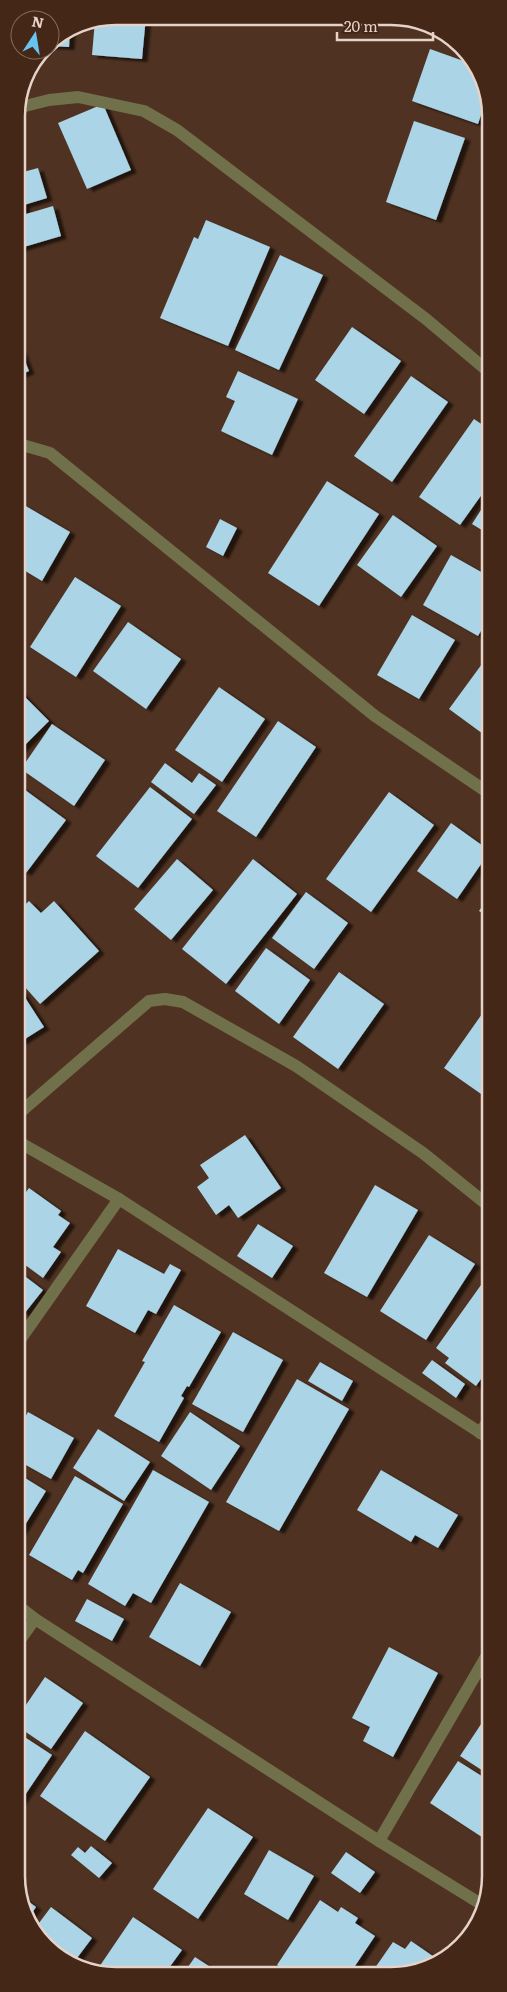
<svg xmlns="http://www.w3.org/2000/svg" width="507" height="1992" font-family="Literata,serif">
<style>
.building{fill:#abd4e7;filter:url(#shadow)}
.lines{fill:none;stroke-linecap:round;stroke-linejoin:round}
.minor{stroke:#70714a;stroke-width:12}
.rim{fill:none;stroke:#e5d2c8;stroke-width:2.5}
</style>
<defs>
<filter id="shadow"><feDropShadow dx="5.5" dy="3" stdDeviation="1" flood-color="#0009"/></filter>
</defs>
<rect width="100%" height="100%" fill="#4f3221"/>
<g class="building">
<polygon points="116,16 146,16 142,59 92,55 95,20"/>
<polygon points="70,29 69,47 50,46 50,43"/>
<polygon points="430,49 472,64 487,97 478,124 412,101"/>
<polygon points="103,104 131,170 87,189 58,123"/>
<polygon points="414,121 465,138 436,220 386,202"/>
<polygon points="38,168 47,198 24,205 26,214 53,206 61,236 17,249 16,174"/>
<polygon points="206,220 270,247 228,346 160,318 194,237 198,239"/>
<polygon points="280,255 323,275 279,370 235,350"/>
<polygon points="352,327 401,361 364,414 315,380"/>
<polygon points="17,341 29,371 17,376"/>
<polygon points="238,371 298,399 272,455 221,431 235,401 226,397"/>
<polygon points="411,376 448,402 392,482 354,456"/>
<polygon points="474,419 490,430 490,483 460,525 419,497"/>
<polygon points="327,481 379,514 319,606 268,573"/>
<polygon points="490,496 490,535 472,524"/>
<polygon points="24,505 70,532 42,581 17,566 17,517"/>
<polygon points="393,515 437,546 401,597 357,565"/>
<polygon points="220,519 237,528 223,556 206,547"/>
<polygon points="451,555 490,577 490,615 478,636 423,605"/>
<polygon points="75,577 121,606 76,677 30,647"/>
<polygon points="412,615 455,640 419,699 377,675"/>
<polygon points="128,622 181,659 146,709 93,671"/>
<polygon points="490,653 490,739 449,709"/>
<polygon points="219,687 265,719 222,782 175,750"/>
<polygon points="17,689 49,721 17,753"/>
<polygon points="278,721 316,747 256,837 217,811"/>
<polygon points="52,724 105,760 74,806 21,769"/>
<polygon points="165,763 192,783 199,773 216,785 194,814 151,782"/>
<polygon points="17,784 66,820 26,873 17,866"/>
<polygon points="150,787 192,819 138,888 96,856"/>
<polygon points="389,792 434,825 371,912 326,879"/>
<polygon points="451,823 490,851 457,899 417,871"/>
<polygon points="177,859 213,890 171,940 134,909"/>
<polygon points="253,859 297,894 226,984 182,949"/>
<polygon points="306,892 348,923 314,969 272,938"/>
<polygon points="490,895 490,918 479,911"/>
<polygon points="29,901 41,913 54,901 99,951 40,1004 17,978 17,912"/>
<polygon points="266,948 310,980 279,1024 235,991"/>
<polygon points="339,972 384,1004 338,1069 293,1037"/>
<polygon points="17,985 44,1027 17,1044"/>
<polygon points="482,1014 490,1020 490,1087 484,1096 444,1068"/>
<polygon points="245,1135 281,1188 238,1218 229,1205 216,1215 197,1187 209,1178 200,1165"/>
<polygon points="375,1185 418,1210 367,1297 324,1273"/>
<polygon points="29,1188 61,1211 58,1215 70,1223 53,1247 61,1252 43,1278 17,1259 17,1204"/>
<polygon points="258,1224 293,1246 272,1278 237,1256"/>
<polygon points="429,1235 475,1264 426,1340 380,1311"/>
<polygon points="118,1249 164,1274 170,1264 181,1270 156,1314 148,1310 135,1333 86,1306"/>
<polygon points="22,1274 43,1290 24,1314 17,1308 17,1280"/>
<polygon points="486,1278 490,1281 490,1345 488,1348 490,1350 490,1366 476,1386 445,1363 449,1358 436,1348"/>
<polygon points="174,1305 221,1332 189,1387 187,1386 181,1396 184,1398 159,1442 114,1416 145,1362 142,1361"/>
<polygon points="233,1332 283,1360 243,1432 192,1404"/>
<polygon points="432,1360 465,1384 456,1398 422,1373"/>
<polygon points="320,1362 353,1381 342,1401 308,1381"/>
<polygon points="297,1379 349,1409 279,1531 226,1502"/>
<polygon points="28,1412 74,1438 51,1479 17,1460 17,1431"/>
<polygon points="190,1412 240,1446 211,1490 161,1456"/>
<polygon points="98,1429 150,1462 124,1501 73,1468"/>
<polygon points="153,1470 209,1502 151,1603 133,1593 125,1606 88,1584"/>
<polygon points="381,1470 458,1515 438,1548 415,1535 411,1542 357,1510"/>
<polygon points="17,1473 46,1491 17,1538"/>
<polygon points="75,1476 123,1504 83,1573 78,1570 72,1580 29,1555"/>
<polygon points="180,1583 231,1612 200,1666 149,1637"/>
<polygon points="87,1599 124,1619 112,1641 75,1621"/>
<polygon points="389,1647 438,1673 393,1757 363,1741 370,1727 352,1718"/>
<polygon points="45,1677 83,1703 51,1749 17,1726 17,1718"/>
<polygon points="489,1712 490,1713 491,1776 460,1756"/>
<polygon points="85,1731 150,1777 105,1841 40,1796"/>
<polygon points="17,1732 52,1755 17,1807"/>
<polygon points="458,1761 491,1782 491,1843 430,1803"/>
<polygon points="208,1808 253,1837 198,1919 153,1889"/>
<polygon points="91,1846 112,1863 99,1878 71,1855 78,1847 85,1853"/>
<polygon points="269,1850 314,1876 288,1920 244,1894"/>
<polygon points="346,1852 375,1872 360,1893 331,1873"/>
<polygon points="21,1896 36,1907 30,1916"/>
<polygon points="320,1900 338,1912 341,1907 358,1918 355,1923 375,1936 349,1975 290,1974 277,1965"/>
<polygon points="51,1907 92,1938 74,1962 45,1946 36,1927"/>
<polygon points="133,1917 182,1950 166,1972 159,1968 155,1974 95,1973"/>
<polygon points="411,1941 440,1961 438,1963 404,1975 370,1975 393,1942 405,1949"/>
<polygon points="195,1957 221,1974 183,1974"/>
</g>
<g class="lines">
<g class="minor">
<polyline points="17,108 49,100 78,97 144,111 177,130 426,319 490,373"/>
<polyline points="17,445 26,446 50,453 375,716 490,794"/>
<polyline points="17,1115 149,1001 165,999 183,1002 296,1066 423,1153 490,1207"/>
<polyline points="17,1141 119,1199 490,1439"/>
<polyline points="17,1344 119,1199"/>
<polyline points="480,1433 490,1418"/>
<polyline points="17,1605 35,1619 379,1841 481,1904"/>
<polyline points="17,1644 35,1619"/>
<polyline points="379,1841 490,1650"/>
</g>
</g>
<path d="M0 0H507V1992H0ZM116 25H391A91 91 0 0 1 482 116V1876A91 91 0 0 1 391 1967H116A91 91 0 0 1 25 1876V116A91 91 0 0 1 116 25Z" fill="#442717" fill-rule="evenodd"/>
<path class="rim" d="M116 25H391A91 91 0 0 1 482 116V1876A91 91 0 0 1 391 1967H116A91 91 0 0 1 25 1876V116A91 91 0 0 1 116 25Z"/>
<g transform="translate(35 35) rotate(12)"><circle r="24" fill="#442717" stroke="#846b5e"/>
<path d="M0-4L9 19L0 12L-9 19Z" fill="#66c4ef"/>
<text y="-8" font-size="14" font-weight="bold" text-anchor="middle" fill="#e5d2c8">N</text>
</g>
<path d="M337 32v8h96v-8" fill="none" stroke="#e5d2c8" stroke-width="2.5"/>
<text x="344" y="32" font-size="15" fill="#e5d2c8" stroke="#442717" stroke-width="4" paint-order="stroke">20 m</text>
</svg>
